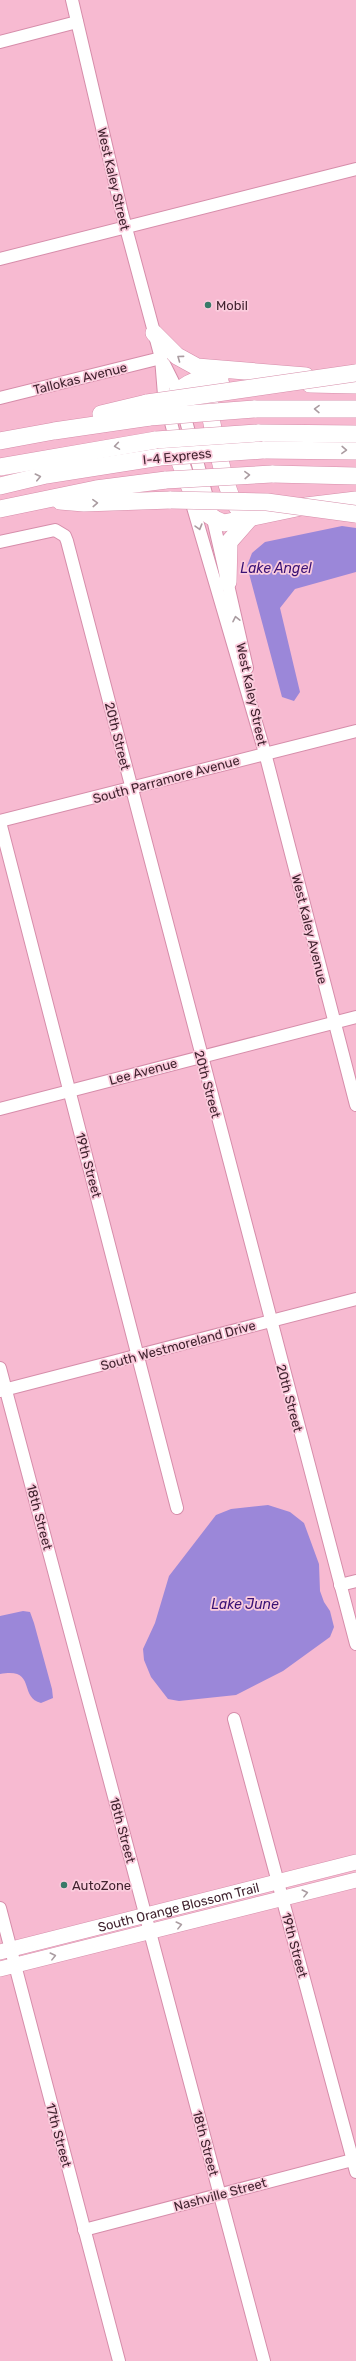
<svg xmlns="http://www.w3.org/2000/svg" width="356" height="2361" font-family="Rubik,sans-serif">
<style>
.water{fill:#9b87d9}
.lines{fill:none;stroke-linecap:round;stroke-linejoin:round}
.minor-casing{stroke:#d68daa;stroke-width:14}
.major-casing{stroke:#d68daa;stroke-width:16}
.highway-casing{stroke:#d68daa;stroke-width:18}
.minor{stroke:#fff;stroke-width:12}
.major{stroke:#fff;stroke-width:15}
.highway{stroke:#fff;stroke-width:17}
.highway-bridge-casing{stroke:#d68daa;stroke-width:18;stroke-linecap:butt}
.highway-bridge{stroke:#fff;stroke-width:17}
.oneway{stroke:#aa9ca1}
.poi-dot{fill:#397a69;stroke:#fbccdd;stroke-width:1.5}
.labels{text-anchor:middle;stroke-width:3.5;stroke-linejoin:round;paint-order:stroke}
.street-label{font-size:13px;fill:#41232f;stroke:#fbccdd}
.poi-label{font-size:13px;fill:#41232f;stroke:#fbccdd;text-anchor:start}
.water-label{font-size:14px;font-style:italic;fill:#3a1275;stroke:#fbccdd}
</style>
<rect width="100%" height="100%" fill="#f7bad1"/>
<g class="water">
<polygon points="342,526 356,528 356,572 295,589 280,608 300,692 294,701 282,697 247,566 252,553 265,542"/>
<polygon points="268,1505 290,1512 304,1523 319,1564 320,1591 324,1602 330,1611 334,1627 330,1637 283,1671 236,1695 179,1701 168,1699 151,1677 144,1660 143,1649 155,1623 169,1576 216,1515 231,1509"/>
<path d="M23,1611l7,1 4,11 18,66 1,9 -12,5c-23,-6 -4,-36 -41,-29v-58z"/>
</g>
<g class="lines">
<defs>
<g id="minor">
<polyline points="72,0 122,213 161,358 164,395 177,446"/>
<polyline points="0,42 77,22"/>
<polyline points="0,259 356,169"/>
<polyline points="164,364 178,392 213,519 247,668"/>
<polyline points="0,398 161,358"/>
<polyline points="190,497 265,753 356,1105"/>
<polyline points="0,542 55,530 65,536 67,541 356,1644"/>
<polyline points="0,821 356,731"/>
<polyline points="0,822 177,1508"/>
<polyline points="0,1109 356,1017"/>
<polyline points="0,1368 264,2361"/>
<polyline points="0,1391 356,1299"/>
<polyline points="340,1585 356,1581"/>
<polyline points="234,1719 356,2172"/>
<polyline points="0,1908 119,2361"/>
<polyline points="84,2230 356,2159"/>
</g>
<g id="major">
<path id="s1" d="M0,1952l356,-90"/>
<polyline points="0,1969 356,1880"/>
</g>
<g id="highway">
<polyline points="154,333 177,356 197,367 306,376"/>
<path d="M221,384l-10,11 -2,13c4,20 17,95 33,104"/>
<polyline points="310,384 356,385"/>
<path d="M171,409c3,-23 28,-34 49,-31"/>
<polyline points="254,409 356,409"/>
<polyline points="101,414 147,403"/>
<polyline points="258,433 356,434"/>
<polyline points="0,441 54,431 150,417"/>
<polyline points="263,450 356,451"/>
<path d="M180,462c10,25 16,52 44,61l82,-17 50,-6"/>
<polyline points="0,467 156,440"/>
<polyline points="272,474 356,476"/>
<polyline points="0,486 46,475 160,457"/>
<polyline points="60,501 84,503 171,500"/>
<polyline points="0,509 96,489 166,480"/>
<polyline points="228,582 229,542 250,518"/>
</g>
</defs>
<use href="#minor" class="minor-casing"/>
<use href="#major" class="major-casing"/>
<use href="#highway" class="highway-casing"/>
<use href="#minor" class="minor"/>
<use href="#major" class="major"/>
<use href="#highway" class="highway"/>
<defs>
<g id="highway-bridge">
<polyline points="147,403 356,373"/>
<polyline points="150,417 254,409"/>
<polyline points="156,440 258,433"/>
<polyline points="160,457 263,450"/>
<polyline points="166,480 272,474"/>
<polyline points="171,500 267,502 356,514"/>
</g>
</defs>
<use href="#highway-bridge" class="highway-bridge-casing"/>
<use href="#highway-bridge" class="highway-bridge"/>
</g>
<defs><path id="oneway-chevron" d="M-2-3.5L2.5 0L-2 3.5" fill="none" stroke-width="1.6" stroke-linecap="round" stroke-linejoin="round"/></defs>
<g class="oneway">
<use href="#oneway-chevron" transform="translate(180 358) rotate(-144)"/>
<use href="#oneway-chevron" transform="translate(317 409) rotate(-179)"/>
<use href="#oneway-chevron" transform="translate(117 446) rotate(171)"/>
<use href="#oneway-chevron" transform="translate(344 450) rotate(2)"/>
<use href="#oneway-chevron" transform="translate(247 475) rotate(-2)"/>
<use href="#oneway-chevron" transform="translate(38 477) rotate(-13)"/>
<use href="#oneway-chevron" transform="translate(95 503) rotate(-3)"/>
<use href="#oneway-chevron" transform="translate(199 527) rotate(74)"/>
<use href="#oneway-chevron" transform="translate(236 619) rotate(-102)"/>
<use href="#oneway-chevron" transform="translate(305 1893) rotate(-14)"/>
<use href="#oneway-chevron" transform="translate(179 1925) rotate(-14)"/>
<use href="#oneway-chevron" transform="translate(53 1956) rotate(-14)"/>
</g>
<g class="poi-dot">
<circle cx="208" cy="305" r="4"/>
<circle cx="64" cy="1885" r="4"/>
</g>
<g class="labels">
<g class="street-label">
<text transform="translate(114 179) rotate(77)" y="5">West Kaley Street</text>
<text transform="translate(80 378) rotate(-14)" y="5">Tallokas Avenue</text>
<text transform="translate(177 456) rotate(-6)" y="5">I-4 Express</text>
<text transform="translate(252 694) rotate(78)" y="5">West Kaley Street</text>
<text transform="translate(118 736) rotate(76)" y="5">20th Street</text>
<text transform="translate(166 779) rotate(-15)" y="5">South Parramore Avenue</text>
<text transform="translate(310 929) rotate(76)" y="5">West Kaley Avenue</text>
<text transform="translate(143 1071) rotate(-15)" y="5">Lee Avenue</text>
<text transform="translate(208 1084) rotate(75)" y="5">20th Street</text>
<text transform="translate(89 1165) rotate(75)" y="5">19th Street</text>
<text transform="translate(178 1345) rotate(-15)" y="5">South Westmoreland Drive</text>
<text transform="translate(290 1398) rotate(75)" y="5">20th Street</text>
<text transform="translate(40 1517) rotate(75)" y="5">18th Street</text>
<text transform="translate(123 1830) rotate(75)" y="5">18th Street</text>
<text dy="5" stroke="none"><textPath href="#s1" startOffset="184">South Orange Blossom Trail</textPath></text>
<text transform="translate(295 1945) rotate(75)" y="5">19th Street</text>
<text transform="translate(59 2135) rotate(75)" y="5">17th Street</text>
<text transform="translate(206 2143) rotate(75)" y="5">18th Street</text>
<text transform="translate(220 2194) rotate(-15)" y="5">Nashville Street</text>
</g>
<g class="poi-label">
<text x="216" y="310">Mobil</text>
<text x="72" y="1890">AutoZone</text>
</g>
<g class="water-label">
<text x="276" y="573">Lake Angel</text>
<text x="245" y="1609">Lake June</text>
</g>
</g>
</svg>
